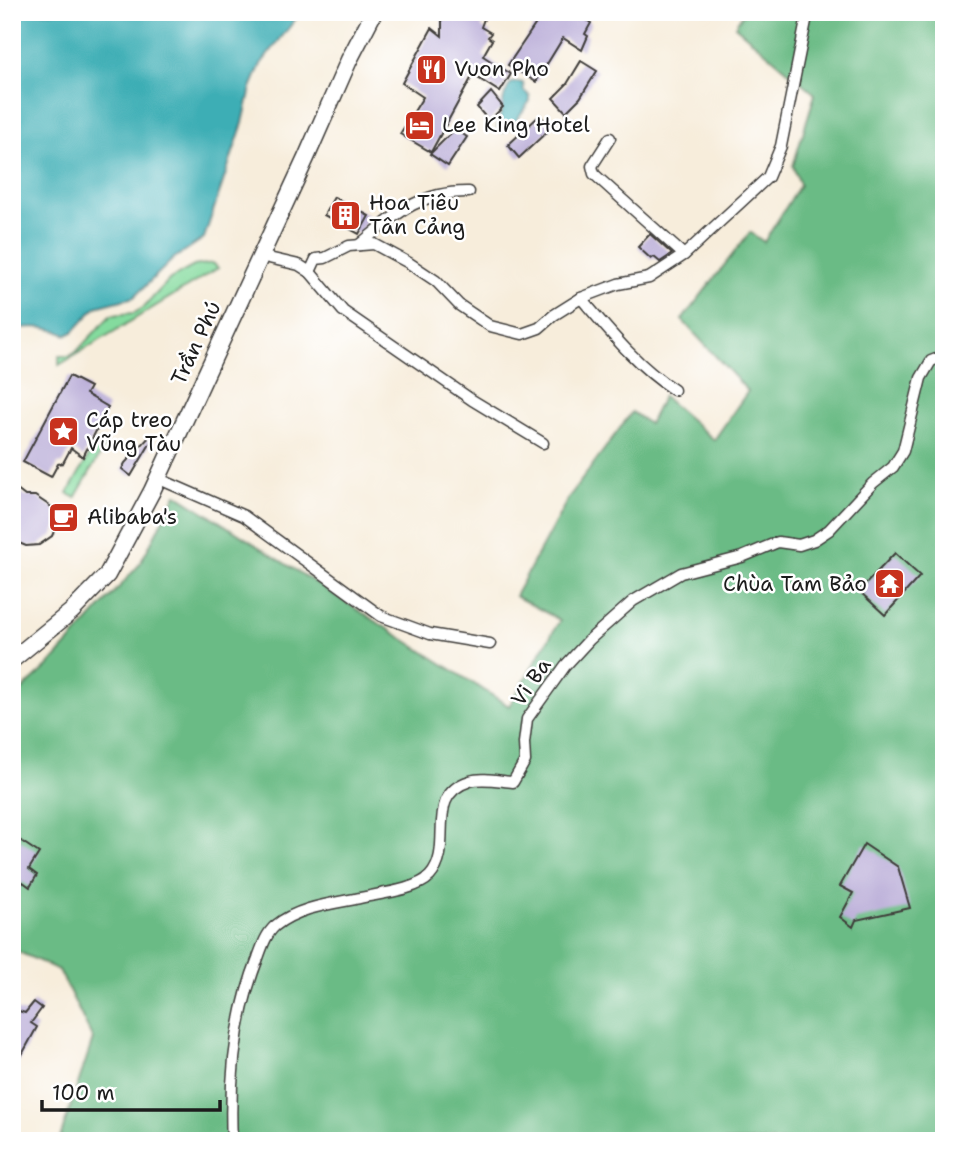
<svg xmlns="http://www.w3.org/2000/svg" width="956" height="1153" font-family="'Shantell Sans',sans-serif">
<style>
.green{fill:#84db9e;stroke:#507c5d;stroke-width:2}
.forest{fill:#6bbb85;stroke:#446c50;stroke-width:2}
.water{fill:#3daeb5;stroke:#2c6568;stroke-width:2}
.building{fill:#baadd8}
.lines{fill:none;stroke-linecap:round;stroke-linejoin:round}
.street-casing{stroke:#3d3b39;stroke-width:13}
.primary-casing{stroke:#3d3b39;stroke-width:19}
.street{stroke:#fff;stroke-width:10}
.primary{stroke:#fff;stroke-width:16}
.labels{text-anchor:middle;stroke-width:5;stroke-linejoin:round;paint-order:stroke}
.poi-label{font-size:21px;fill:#1c1c1c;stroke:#fff;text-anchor:start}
.street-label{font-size:21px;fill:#1c1c1c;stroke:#fff}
</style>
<rect width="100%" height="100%" fill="#fff"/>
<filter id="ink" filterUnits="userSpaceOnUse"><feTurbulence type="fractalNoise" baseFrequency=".0143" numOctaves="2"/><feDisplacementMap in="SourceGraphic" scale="14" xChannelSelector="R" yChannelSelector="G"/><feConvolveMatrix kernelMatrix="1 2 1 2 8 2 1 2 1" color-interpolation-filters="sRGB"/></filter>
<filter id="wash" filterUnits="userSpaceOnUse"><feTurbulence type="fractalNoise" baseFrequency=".00686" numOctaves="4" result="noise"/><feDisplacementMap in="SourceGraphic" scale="28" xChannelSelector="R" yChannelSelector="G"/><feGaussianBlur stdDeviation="1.57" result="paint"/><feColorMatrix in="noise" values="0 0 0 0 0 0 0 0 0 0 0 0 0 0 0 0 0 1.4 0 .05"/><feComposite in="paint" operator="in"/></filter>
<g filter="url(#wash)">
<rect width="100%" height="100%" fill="#f7eddb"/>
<g class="green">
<polygon points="213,263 218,268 59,365 59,356 70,356 76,352 111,315 134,313 143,308 170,279 194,266"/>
<polygon points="97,441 105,446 75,498 68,493"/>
</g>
<polygon class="forest" points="744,12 944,12 944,1141 59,1141 93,1039 59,970 12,949 12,740 18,732 12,722 12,699 49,665 140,564 176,494 509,706 560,620 515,596 569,497 632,412 649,424 663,396 714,440 748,391 682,320 750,232 764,242 800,185 793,166 815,94 735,26"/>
<g class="water">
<path d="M12,12h289l-40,52 -10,24 -8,35 -39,115 -31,21 -39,38 -38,10 -23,25 -6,3c-20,-9 -34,-9 -55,-6z"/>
<path d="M518,82l5,1 1,8 6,5v5l-18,25 -8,6 -4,-1 -3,-4c6,-15 4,-31 14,-44z"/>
</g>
<g id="blocks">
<g class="building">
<polygon points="442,12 482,12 484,19 481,27 491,33 488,37 492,40 483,56 511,74 500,92 473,75 431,152 400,134 423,97 402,83 432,28 442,36"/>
<polygon points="530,12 575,12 591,23 585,34 588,36 582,50 563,38 536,82 508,65 539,19"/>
<polygon points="581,61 597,71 580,98 566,112 553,98 567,84"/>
<polygon points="491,92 503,107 489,121 477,107"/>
<polygon points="540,115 551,128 519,158 508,145"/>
<polygon points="455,129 467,137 448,166 430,154"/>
<polygon points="334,197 369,216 359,234 324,215"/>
<polygon points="650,234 672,254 660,262 654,257 651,259 638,247"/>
<polygon points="69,376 90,387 86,394 108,407 83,457 71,448 63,463 58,464 51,477 23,462"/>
<polygon points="151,435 154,437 131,476 122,469 125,463"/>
<polygon points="12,486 25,496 35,496 59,512 56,519 58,522 52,536 39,545 26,546 12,540"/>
<polygon points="895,553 920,576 885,615 859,591"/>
<polygon points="18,839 39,853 29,869 37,875 30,887 23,882 12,898 12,847"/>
<polygon points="864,844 898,867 910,908 856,920 853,927 840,917 853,893 840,886"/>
<polygon points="34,1002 42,1008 31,1023 37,1027 12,1073 12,1016 16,1010 25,1013"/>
</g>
</g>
</g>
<g filter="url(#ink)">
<use href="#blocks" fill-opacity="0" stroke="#3d3b39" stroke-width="2"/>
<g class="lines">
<defs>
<g id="street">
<polyline points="610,138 592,166 594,174 684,255"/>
<path d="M359,245c36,-30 60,-54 110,-53"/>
<polyline points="260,256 299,265 310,272 316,259 325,258 349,246 374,244 409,263 436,281 459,305 490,326 522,334 539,328 554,315 581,298 618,284 649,278 684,255 768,177 781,146 806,21 811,12"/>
<polyline points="310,272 343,311 472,400 543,443"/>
<path d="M581,298c29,34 56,68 93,92"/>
<polyline points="157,478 244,516 381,616 430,634 490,644"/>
<path d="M232,1141c-3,-62 3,-125 26,-183 4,-11 8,-24 17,-32 22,-18 54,-22 80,-27 20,-5 61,-8 75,-23 26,-29 -8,-80 40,-95 12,-4 30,0 43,1l12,-21 -1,-18 3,-24 38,-53 24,-26 44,-39 48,-28 61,-16 36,-15 21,3 15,-5 15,-10 44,-47 20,-16 10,-16 18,-73 10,-17 13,-5"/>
</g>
<polyline id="primary" points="12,660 72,611 107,575 152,491 306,158 349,60 374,12"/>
</defs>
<use href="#street" class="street-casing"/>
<use href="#primary" class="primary-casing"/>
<use href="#street" class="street"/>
<use href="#primary" class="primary"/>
</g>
</g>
<defs>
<symbol id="restaurant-square" viewBox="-11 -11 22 22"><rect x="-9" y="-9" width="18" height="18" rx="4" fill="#c8321e" stroke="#fff"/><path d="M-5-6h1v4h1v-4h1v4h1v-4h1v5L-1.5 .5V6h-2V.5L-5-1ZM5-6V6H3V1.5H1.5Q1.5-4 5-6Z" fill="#fff"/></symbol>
<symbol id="hotel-square" viewBox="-11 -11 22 22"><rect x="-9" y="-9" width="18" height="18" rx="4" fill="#c8321e" stroke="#fff"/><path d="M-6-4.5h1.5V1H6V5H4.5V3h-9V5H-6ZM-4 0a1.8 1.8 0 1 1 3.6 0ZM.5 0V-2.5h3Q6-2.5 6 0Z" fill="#fff"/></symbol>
<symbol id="building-square" viewBox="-11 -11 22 22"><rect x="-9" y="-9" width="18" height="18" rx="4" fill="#c8321e" stroke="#fff"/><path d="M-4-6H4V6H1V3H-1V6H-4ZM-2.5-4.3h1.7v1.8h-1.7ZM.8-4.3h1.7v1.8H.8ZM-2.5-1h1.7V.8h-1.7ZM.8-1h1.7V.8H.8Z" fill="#fff"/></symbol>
<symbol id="sight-square" viewBox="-11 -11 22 22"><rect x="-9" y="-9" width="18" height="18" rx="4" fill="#c8321e" stroke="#fff"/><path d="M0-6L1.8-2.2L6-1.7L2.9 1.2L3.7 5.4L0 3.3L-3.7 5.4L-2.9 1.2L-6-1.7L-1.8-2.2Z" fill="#fff"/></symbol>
<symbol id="cafe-square" viewBox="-11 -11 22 22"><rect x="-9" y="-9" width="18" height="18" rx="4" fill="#c8321e" stroke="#fff"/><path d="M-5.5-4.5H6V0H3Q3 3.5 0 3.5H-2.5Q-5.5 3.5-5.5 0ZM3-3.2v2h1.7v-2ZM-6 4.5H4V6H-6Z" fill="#fff"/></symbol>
<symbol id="temple-square" viewBox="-11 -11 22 22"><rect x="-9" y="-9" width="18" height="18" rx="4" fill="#c8321e" stroke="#fff"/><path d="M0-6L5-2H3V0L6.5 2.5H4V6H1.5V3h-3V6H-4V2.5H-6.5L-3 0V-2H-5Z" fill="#fff"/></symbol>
</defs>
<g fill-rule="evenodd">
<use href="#restaurant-square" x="414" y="52" width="35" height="35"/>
<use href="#hotel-square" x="402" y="108" width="35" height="35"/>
<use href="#building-square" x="328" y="198" width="35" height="35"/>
<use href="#sight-square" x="46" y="414" width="35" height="35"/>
<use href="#cafe-square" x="46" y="500" width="35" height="35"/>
<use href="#temple-square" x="872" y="566" width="35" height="35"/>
</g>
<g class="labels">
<g class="poi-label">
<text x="454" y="76">Vuon Pho</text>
<text x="442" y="132">Lee King Hotel</text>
<text x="369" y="210">Hoa Tiêu<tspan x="369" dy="24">Tân Cảng</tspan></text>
<text x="86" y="427">Cáp treo<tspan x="86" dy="24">Vũng Tàu</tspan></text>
<text x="87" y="524">Alibaba's</text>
<text x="867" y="591" text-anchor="end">Chùa Tam Bảo</text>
</g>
<g class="street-label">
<text transform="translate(196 343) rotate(-65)" y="7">Trần Phú</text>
<text transform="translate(531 682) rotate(-55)" y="7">Vi Ba</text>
</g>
</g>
<rect width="956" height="1153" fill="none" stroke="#fff" stroke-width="42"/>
<path d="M42 1100v10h178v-10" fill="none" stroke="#1c1c1c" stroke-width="3.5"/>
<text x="52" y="1100" font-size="21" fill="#1c1c1c" stroke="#ffffff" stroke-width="5" paint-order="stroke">100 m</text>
</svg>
